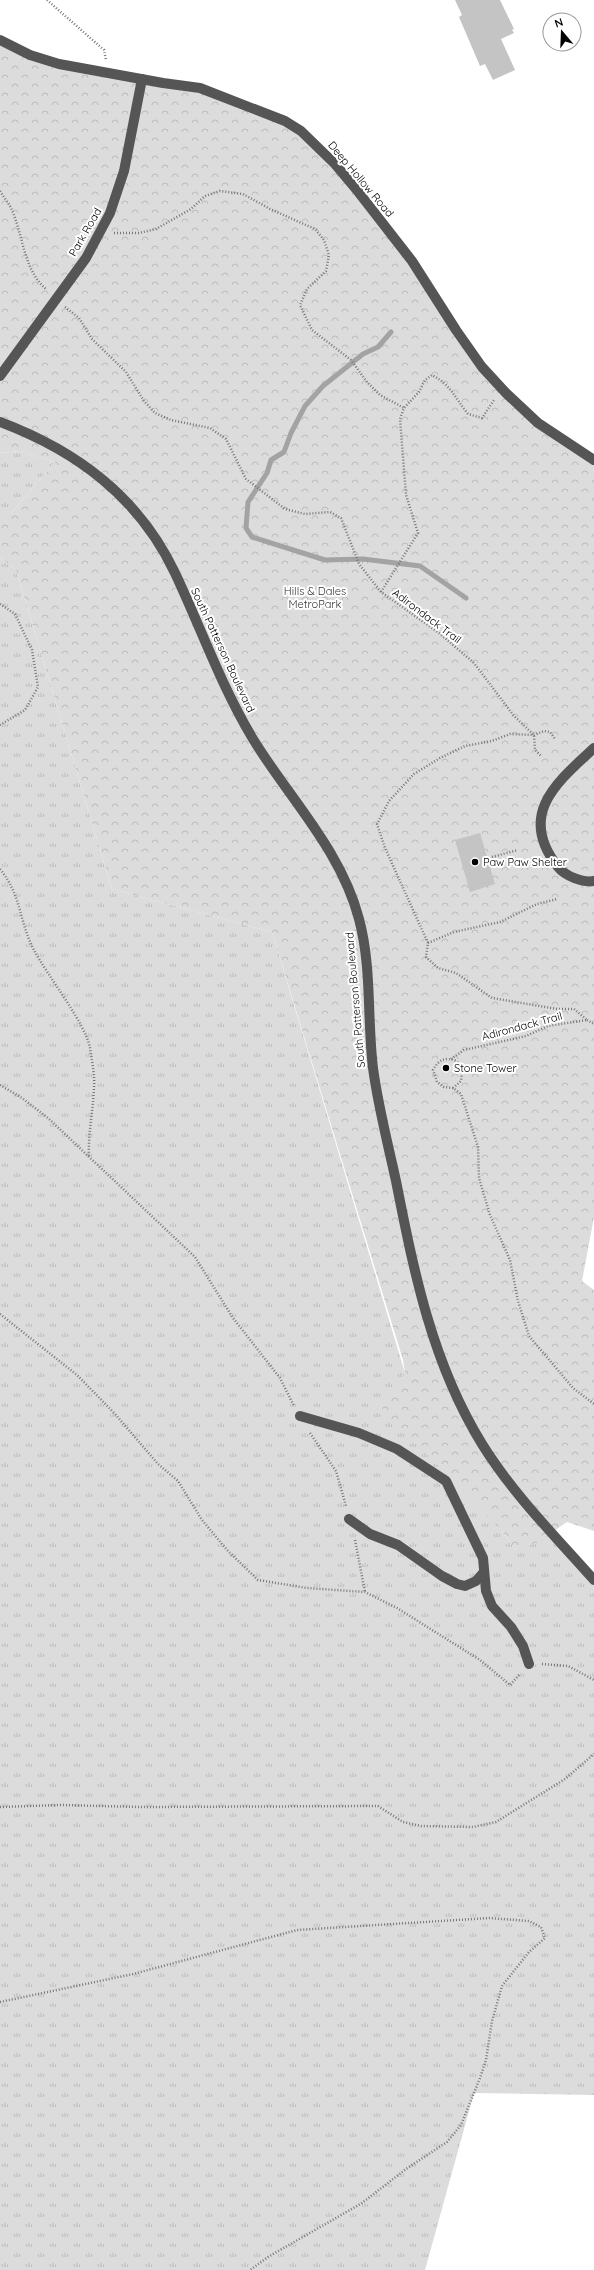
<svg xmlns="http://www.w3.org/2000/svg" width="594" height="2270" font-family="Quicksand,sans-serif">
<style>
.grass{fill:url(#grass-tufts)}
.park{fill:url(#park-crowns)}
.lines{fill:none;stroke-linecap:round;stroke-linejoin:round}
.stream{stroke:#a3a3a3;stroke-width:5}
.building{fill:#c4c4c4}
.path{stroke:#777;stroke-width:2.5;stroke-dasharray:1 2;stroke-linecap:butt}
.minor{stroke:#555;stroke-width:10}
.poi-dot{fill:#000;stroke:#fff;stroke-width:1.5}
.labels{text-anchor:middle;stroke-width:4;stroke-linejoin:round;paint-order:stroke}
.street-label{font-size:11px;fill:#000;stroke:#fff}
.park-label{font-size:11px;fill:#333;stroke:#fff}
.poi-label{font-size:11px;fill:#000;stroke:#fff;text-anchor:start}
</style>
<defs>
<pattern id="grass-tufts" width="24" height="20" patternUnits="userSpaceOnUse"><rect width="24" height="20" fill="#dcdcdc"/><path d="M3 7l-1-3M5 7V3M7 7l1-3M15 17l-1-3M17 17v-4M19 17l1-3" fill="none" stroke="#bbb"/></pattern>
<pattern id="park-crowns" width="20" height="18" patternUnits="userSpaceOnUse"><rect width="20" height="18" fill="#dcdcdc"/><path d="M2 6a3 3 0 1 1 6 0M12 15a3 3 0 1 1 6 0" fill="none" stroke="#bbb"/></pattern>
</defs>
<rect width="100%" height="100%" fill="#fff"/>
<g class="grass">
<polygon points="20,451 55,462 13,511 0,523 0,453"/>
<polygon points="0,557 16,570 112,889 272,932 405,1373 502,1531 515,1549 551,1533 594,1580 594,2095 474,2093 425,2270 0,2270"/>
</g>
<polygon class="park" points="0,40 30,55 200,88 285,121 324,152 507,394 594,460 594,1217 582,1281 594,1290 594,1531 567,1522 535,1544 515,1549 502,1531 382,1409 405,1373 403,1360 272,932 112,889 16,570 0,557 0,521 13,511 55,462 20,451 0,453"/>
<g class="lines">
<polyline class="stream" points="391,332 378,347 363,354 323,386 305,406 291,433 284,452 271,460 267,473 248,502 246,528 252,537 325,560 363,559 420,566 466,598"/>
</g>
<g class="building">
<polygon points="455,0 500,0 514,29 512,30 514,33 501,39 515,70 493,80 485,64 480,66 459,17 462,15"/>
<polygon points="480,833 495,884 470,892 455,840"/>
</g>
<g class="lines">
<g class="path">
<polyline points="47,0 104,50 106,60"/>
<path d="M0,191c3,5 7,10 10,15 14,28 12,63 37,84"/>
<polyline points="114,233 139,233 156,229 191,209 205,196 220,191 243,194 270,209 315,229 324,240 329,255 326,271 307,289 300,305 312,330 351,360 367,382 380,395 404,408"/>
<polyline points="65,307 79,318 92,339 126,372 144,401 155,413 171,420 210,428 226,439 246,479 285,509 305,514 330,512 341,518 359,564 381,592 439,633 474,663 514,716 534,735 535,750 541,756"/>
<path d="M381,592l37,-59 -12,-38 -6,-76 4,-11 15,-16 6,-12 7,-5c19,10 23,23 36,39l14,4 12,-18"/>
<polyline points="0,604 15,614 32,650 38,687 25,710 0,725"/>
<polyline points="492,857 518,850"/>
<path d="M0,869c22,27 19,53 34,81 13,25 52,74 56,98 2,13 5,27 4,40 -1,23 -6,45 -5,69"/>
<polyline points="428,943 385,848 377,824 389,801 414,774 440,758 465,746 492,741 510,734 534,735 544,731 550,732 555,739"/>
<polyline points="587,1020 594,1024"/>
<polyline points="451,1059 464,1050 526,1036 548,1026 587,1020 574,1009 557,1009 492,998 456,973 438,968 426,957 428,943 454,932 500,922 537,904 557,899"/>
<polyline points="0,1085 22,1098 48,1118 195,1257 233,1318 280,1378 294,1406"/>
<path d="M453,1088l8,-7 1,-9 -5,-11c-12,-4 -18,-2 -24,9l4,12 7,5 9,1 8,6 17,53 1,31 11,37 20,45 8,41 11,35 44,52 21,16"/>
<polyline points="0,1314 77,1375 115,1414 158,1464 178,1481 202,1520 227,1550 258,1580 307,1588 365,1592 397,1608 480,1660 510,1685 520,1674"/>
<polyline points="310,1433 336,1471 346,1506"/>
<polyline points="355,1540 365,1592"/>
<polyline points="542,1664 568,1666 594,1680"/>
<polyline points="0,1807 60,1805 140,1807 378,1806 403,1822 421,1826 473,1827 496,1822 565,1779 594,1754"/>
<polyline points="0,2002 133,1974 297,1930 489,1918 529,1921 541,1927 545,1938 529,1952 502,1986 492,2021 486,2060 480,2078 461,2125 447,2142 406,2169 362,2203 268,2257 250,2270"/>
</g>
<g class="minor">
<polyline points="0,40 30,55 59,64 163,83 200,88 285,121 301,131 335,164 356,189 412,261 456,330 482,367 507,394 538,423 594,460"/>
<polyline points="0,376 86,258 110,213 124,171 142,79"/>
<path d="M0,422c77,29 139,75 175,151 26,55 46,113 78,166 36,59 88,111 106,180 13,48 8,100 14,149 5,38 15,76 23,113 18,91 36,182 86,263 31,50 73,92 112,136"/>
<path d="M594,748c-38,35 -77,67 -36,119 7,9 25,16 36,14"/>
<polyline points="300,1416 359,1433 397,1449 446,1481 483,1558 486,1591 492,1606 511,1627 523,1646 529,1664"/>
<polyline points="349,1519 370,1534 398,1545 442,1576 457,1584 465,1586 476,1581 484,1572"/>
</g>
</g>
<g class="poi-dot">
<circle cx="475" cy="862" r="4"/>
<circle cx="446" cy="1068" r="4"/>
</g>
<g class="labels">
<g class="street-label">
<text transform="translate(361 179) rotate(50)" y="4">Deep Hollow Road</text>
<text transform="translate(85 232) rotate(-60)" y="4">Park Road</text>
<text transform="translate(427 616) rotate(37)" y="4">Adirondack Trail</text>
<text transform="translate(223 650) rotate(65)" y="4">South Patterson Boulevard</text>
<text transform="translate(355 1000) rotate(-95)" y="4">South Patterson Boulevard</text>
<text transform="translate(522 1026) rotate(-15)" y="4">Adirondack Trail</text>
</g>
<g class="park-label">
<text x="315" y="595">Hills &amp; Dales<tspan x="315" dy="13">MetroPark</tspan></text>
</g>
<g class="poi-label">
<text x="483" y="866">Paw Paw Shelter</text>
<text x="454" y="1072">Stone Tower</text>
</g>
</g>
<g transform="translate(562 32) rotate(341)"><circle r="19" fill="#ffffff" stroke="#999999"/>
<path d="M0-3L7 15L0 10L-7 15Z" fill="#000000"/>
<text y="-6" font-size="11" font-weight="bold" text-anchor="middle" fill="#000000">N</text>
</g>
</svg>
